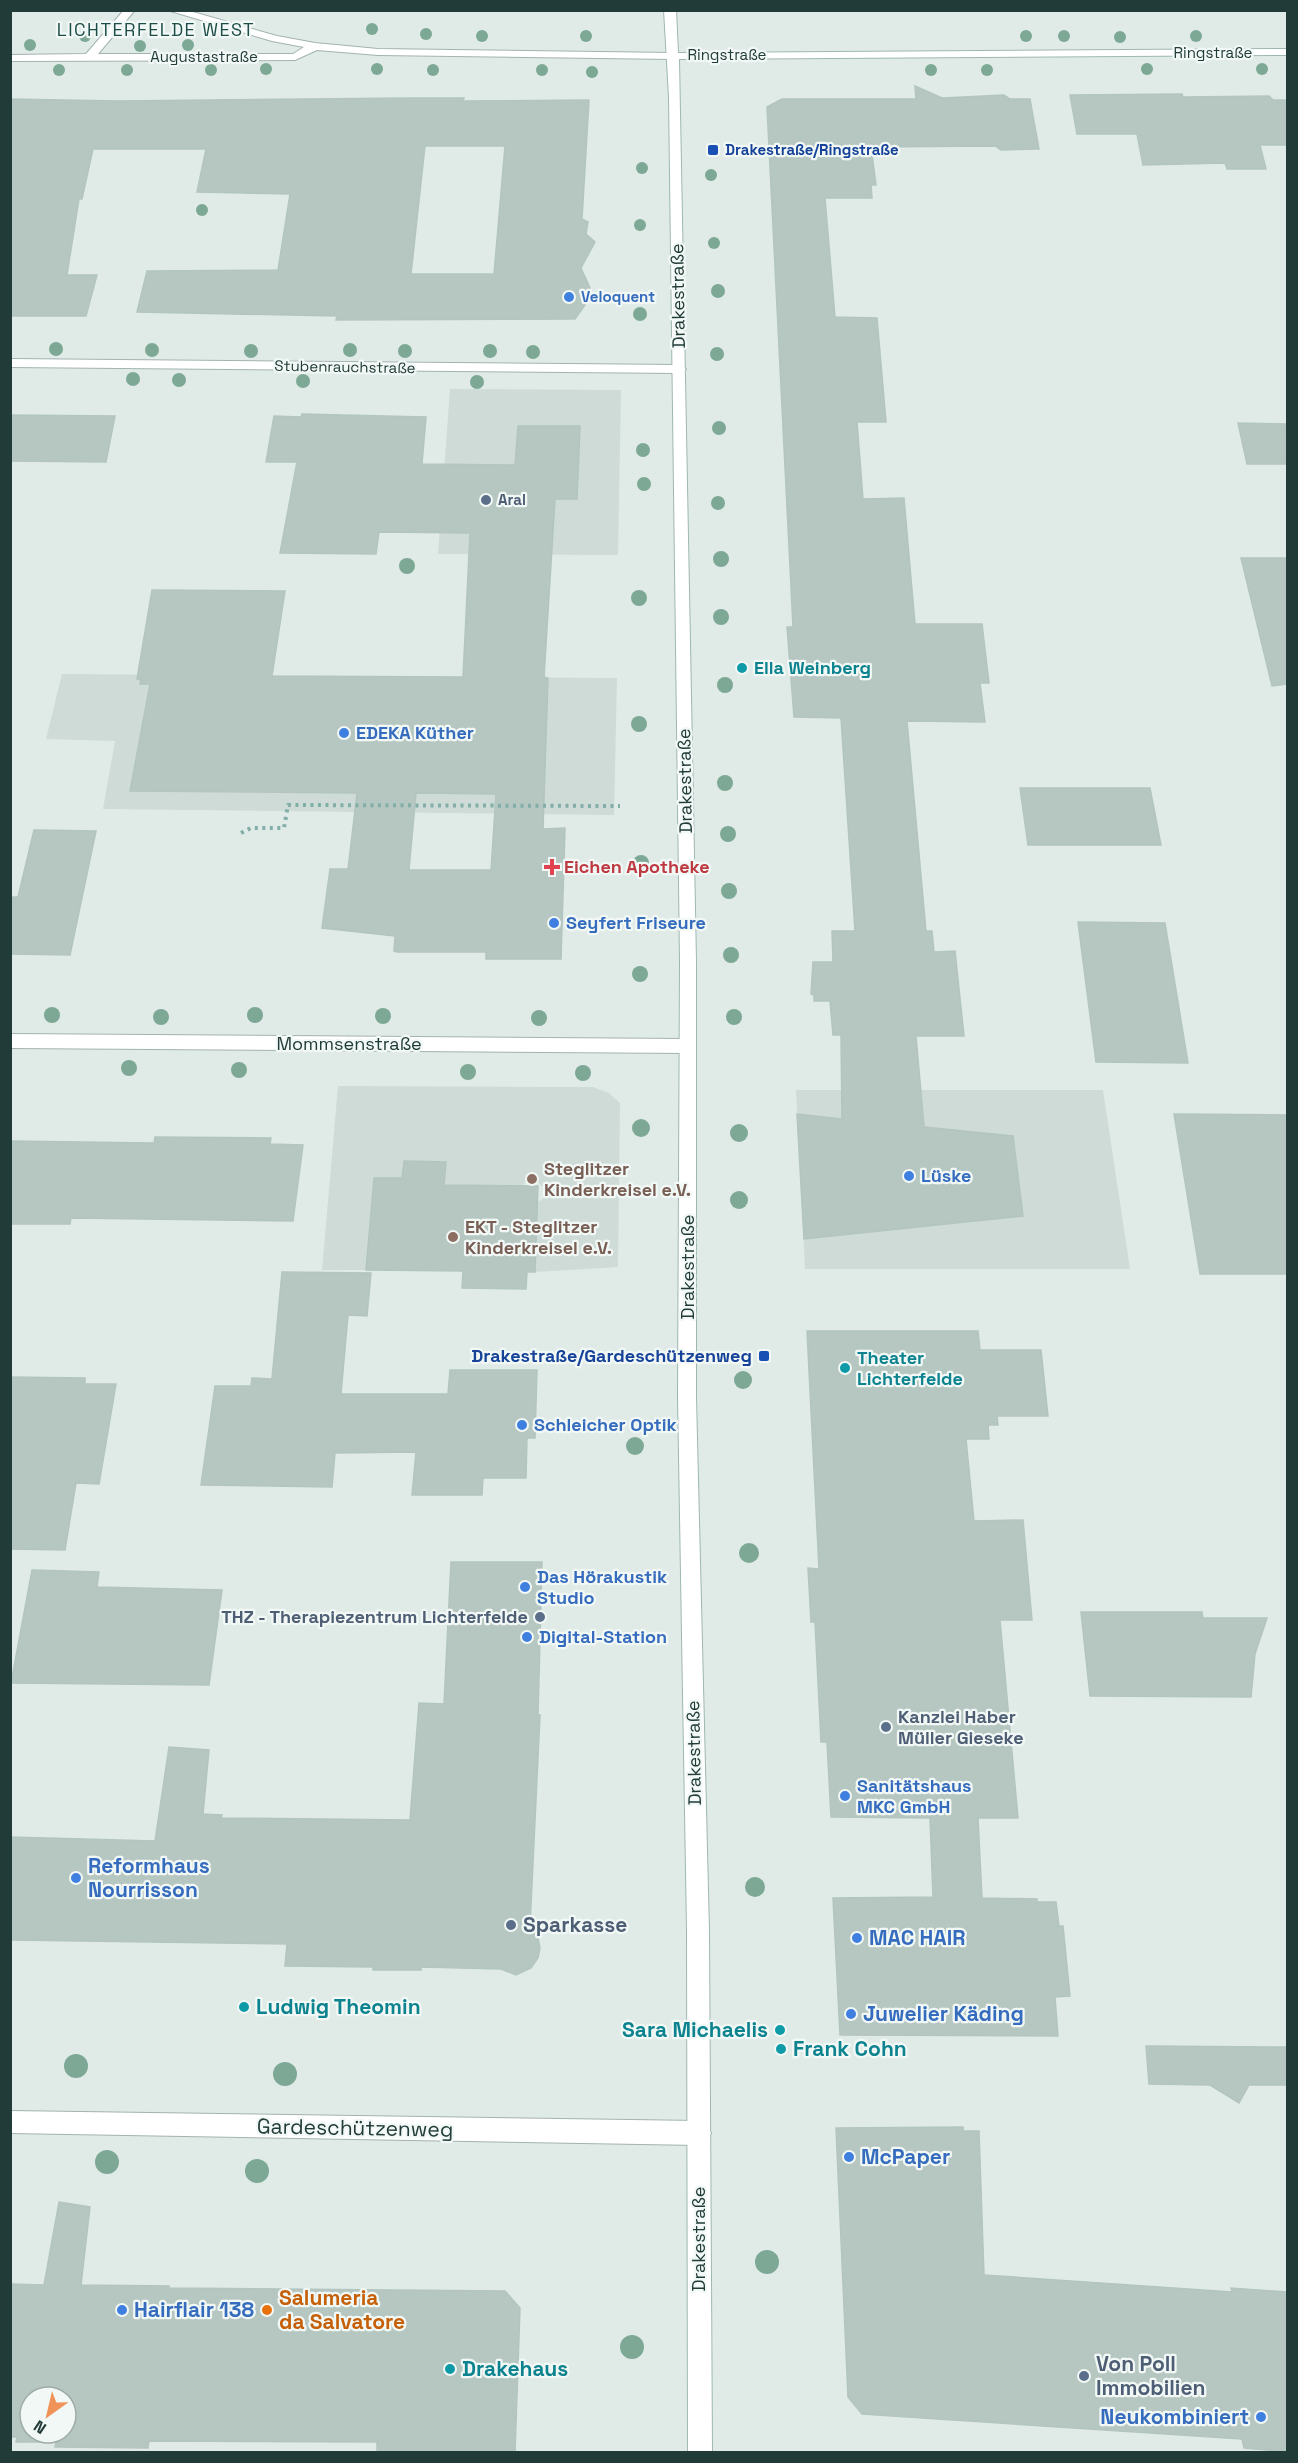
<svg xmlns="http://www.w3.org/2000/svg" width="1298" height="2463" font-family="'Space Grotesk',sans-serif">
<style>
.built{fill:#cfdbd7}
.building{fill:#b6c6c1;stroke:#b3c5c0;stroke-width:1.5;fill-rule:evenodd}
.lines{fill:none;stroke-linecap:round;stroke-linejoin:round}
.street-casing{stroke:#a3b3b0;stroke-width:2}
.secondary-casing{stroke:#9fb7b2;stroke-width:2}
.path{stroke:#81aea7;stroke-width:4;stroke-dasharray:3 4.5;stroke-linecap:butt}
.street{fill:#fff;fill-rule:evenodd}
.secondary{fill:#fff;fill-rule:evenodd}
.tree{fill:#7da895}
.transit-dot{fill:#1a4fb4;stroke:#f1f8f5;stroke-width:2}
.shop-dot{fill:#3f7fe0;stroke:#f1f8f5;stroke-width:2}
.service-dot{fill:#5c6f8a;stroke:#f1f8f5;stroke-width:2}
.culture-dot{fill:#0f9aa8;stroke:#f1f8f5;stroke-width:2}
.health-dot{fill:#e0444e;stroke:#f1f8f5;stroke-width:2}
.education-dot{fill:#8d6e63;stroke:#f1f8f5;stroke-width:2}
.food-dot{fill:#e8710a;stroke:#f1f8f5;stroke-width:2}
.labels{text-anchor:middle;stroke-width:4.5;stroke-linejoin:round;paint-order:stroke}
.far-street-label{font-size:15px;fill:#213b38;stroke:#f1f8f5}
.far-transit-label{font-size:15px;font-weight:bold;fill:#164399;stroke:#f1f8f5;text-anchor:start}
.far-shop-label{font-size:15px;font-weight:bold;fill:#366cbe;stroke:#f1f8f5;text-anchor:start}
.far-service-label{font-size:15px;font-weight:bold;fill:#4e5e75;stroke:#f1f8f5;text-anchor:start}
.far-quarter-label{font-size:18px;letter-spacing:1.5px;fill:#1d4d48;stroke:#f1f8f5}
.street-label{font-size:18px;fill:#213b38;stroke:#f1f8f5}
.culture-label{font-size:18px;font-weight:bold;fill:#0d838f;stroke:#f1f8f5;text-anchor:start}
.shop-label{font-size:18px;font-weight:bold;fill:#366cbe;stroke:#f1f8f5;text-anchor:start}
.health-label{font-size:18px;font-weight:bold;fill:#be3a42;stroke:#f1f8f5;text-anchor:start}
.education-label{font-size:18px;font-weight:bold;fill:#785e54;stroke:#f1f8f5;text-anchor:start}
.transit-label{font-size:18px;font-weight:bold;fill:#164399;stroke:#f1f8f5;text-anchor:end}
.service-label{font-size:18px;font-weight:bold;fill:#4e5e75;stroke:#f1f8f5;text-anchor:end}
.near-shop-label{font-size:21px;font-weight:bold;fill:#366cbe;stroke:#f1f8f5;text-anchor:start}
.near-service-label{font-size:21px;font-weight:bold;fill:#4e5e75;stroke:#f1f8f5;text-anchor:start}
.near-culture-label{font-size:21px;font-weight:bold;fill:#0d838f;stroke:#f1f8f5;text-anchor:start}
.near-street-label{font-size:21px;fill:#213b38;stroke:#f1f8f5}
.near-food-label{font-size:21px;font-weight:bold;fill:#c56008;stroke:#f1f8f5;text-anchor:start}
</style>
<rect width="100%" height="100%" fill="#e0ebe8"/>
<g class="built">
<polygon points="450,389 621,390 618,555 438,554"/>
<polygon points="62,674 617,678 614,815 103,809 115,741 46,739"/>
<polygon points="338,1086 593,1087 609,1093 620,1103 618,1267 535,1272 537,1203 545,1197 546,1189 536,1181 527,1181 520,1187 444,1185 445,1162 404,1161 402,1178 374,1178 366,1270 322,1270"/>
<polygon points="796,1090 1103,1090 1130,1269 805,1269"/>
</g>
<g class="building">
<polygon points="915,86 942,98 1004,95 1010,99 1030,99 1039,149 1001,150 995,146 871,147 876,185 871,185 872,198 825,198 835,317 877,318 886,422 857,422 863,499 904,498 915,624 982,624 989,683 980,683 985,722 907,721 926,931 932,931 934,952 955,951 964,1036 916,1036 924,1127 1013,1136 1023,1216 804,1239 797,1114 842,1119 841,1035 833,1035 830,1001 814,1001 814,995 811,994 813,962 833,962 832,931 855,931 841,718 794,717 787,627 793,627 767,107 782,99 916,99"/>
<polygon points="1182,94 1183,97 1269,96 1273,100 1287,100 1287,145 1260,145 1266,169 1227,169 1225,163 1143,165 1137,134 1077,134 1070,95"/>
<path d="M409,98h55l-1,3 126,-1 -7,119 6,3 -2,12 9,8 -14,26 9,20v10l-15,21 -239,1 1,-4 -200,-4 10,-41 131,-1 12,-76 -93,-2 9,-43h-113l-11,50h-3l-12,76h30l-11,41h-76v-217l109,2zM425,146h80l-11,128h-83z"/>
<path d="M302,414l124,3 -4,47 93,1 3,-39h62l-3,73h-22l-11,178 4,1 -5,151 22,-1 -4,131h-75v-7h-89l-3,-1 1,-15 -73,-8 8,-59h18l9,-76 -227,-2 20,-107h-10l1,-4 -4,-1 15,-89 133,1 -13,85 191,1 7,-144 -91,-1 -3,22 -96,-1 17,-91h-31l8,-46 27,1zM416,793l80,1 -5,76h-82z"/>
<polygon points="10,415 115,416 106,462 10,461"/>
<polygon points="1238,423 1287,424 1287,464 1247,464"/>
<polygon points="1241,558 1287,558 1287,684 1272,686"/>
<polygon points="1020,788 1150,788 1161,845 1028,845"/>
<polygon points="34,830 96,831 70,955 10,954 10,897 18,897"/>
<polygon points="1078,922 1165,923 1188,1063 1096,1062"/>
<polygon points="1174,1114 1287,1115 1287,1274 1200,1274"/>
<polygon points="155,1137 271,1138 270,1144 303,1145 293,1221 71,1218 70,1224 10,1224 10,1141 154,1143"/>
<polygon points="404,1161 446,1162 444,1185 538,1186 535,1272 527,1272 526,1289 462,1288 463,1271 366,1270 374,1178 402,1178"/>
<polygon points="282,1272 371,1273 367,1316 348,1315 341,1394 448,1394 450,1370 537,1370 535,1438 527,1438 526,1478 483,1478 482,1495 412,1495 416,1452 335,1453 332,1487 201,1485 215,1386 251,1386 252,1378 272,1379"/>
<polygon points="807,1331 978,1331 980,1350 1041,1350 1048,1416 997,1416 998,1425 988,1425 989,1439 966,1439 974,1521 1023,1520 1032,1620 1000,1620 1018,1818 978,1818 982,1898 1037,1899 1037,1902 1056,1902 1059,1926 1063,1926 1070,1996 1055,1997 1058,2036 840,2035 833,1898 933,1897 930,1818 831,1817 827,1742 821,1742 815,1622 811,1622 808,1568 819,1569"/>
<polygon points="10,1377 85,1378 85,1384 116,1384 99,1484 76,1483 65,1550 10,1549"/>
<polygon points="451,1562 542,1562 538,1715 540,1715 530,1926 537,1933 540,1948 538,1958 531,1968 516,1975 501,1969 421,1967 421,1970 373,1970 373,1967 285,1966 287,1944 10,1940 10,1837 155,1841 169,1747 209,1750 203,1814 222,1815 221,1818 410,1820 419,1703 444,1704"/>
<polygon points="32,1570 99,1572 97,1587 222,1590 209,1685 11,1683"/>
<polygon points="1081,1612 1202,1612 1203,1618 1267,1618 1255,1654 1251,1697 1090,1696"/>
<polygon points="1146,2046 1287,2047 1287,2085 1249,2085 1239,2103 1210,2085 1149,2084"/>
<polygon points="963,2127 963,2131 979,2131 984,2275 1232,2292 1231,2288 1287,2292 1287,2452 1244,2448 1242,2439 862,2414 848,2397 836,2128"/>
<path d="M59,2202l31,5 -9,78 88,1v2l336,3 15,17 -5,144h-138v-10l-228,-1 -1,7 -93,-1 1,-5h-40l1,-5h-7v-153l34,1zM30,2397h36v36h-36z"/>
</g>
<g class="lines">
<defs>
<g id="street">
<polygon points="124,10 135,10 98,54 293,54 304,47 272,41 167,10 186,10 277,36 315,43 378,49 673,53 679,56 673,59 378,55 317,50 295,60 10,61 10,55 86,54"/>
<polygon points="10,359 679,365 686,369 679,373 10,367"/>
<polygon points="10,1034 687,1039 693,1041 695,1046 693,1051 687,1053 10,1048"/>
<polygon points="10,2111 699,2121 707,2125 711,2133 707,2141 699,2145 10,2133"/>
</g>
<polygon id="secondary" points="664,10 676,10 678,53 1288,49 1288,55 679,59 696,962 696,1397 709,1931 712,2452 688,2452 687,1931 678,1397 680,962 669,97"/>
</defs>
<use href="#street" class="street-casing"/>
<use href="#secondary" class="secondary-casing"/>
<polyline class="path" points="241,833 251,828 284,828 288,805 620,806"/>
<use href="#street" class="street"/>
<use href="#secondary" class="secondary"/>
</g>
<g class="tree">
<circle cx="372" cy="29" r="6"/>
<circle cx="426" cy="34" r="6"/>
<circle cx="85" cy="36" r="6"/>
<circle cx="482" cy="36" r="6"/>
<circle cx="586" cy="36" r="6"/>
<circle cx="1026" cy="36" r="6"/>
<circle cx="1064" cy="36" r="6"/>
<circle cx="1196" cy="36" r="6"/>
<circle cx="1120" cy="37" r="6"/>
<circle cx="30" cy="45" r="6"/>
<circle cx="188" cy="45" r="6"/>
<circle cx="140" cy="46" r="6"/>
<circle cx="266" cy="69" r="6"/>
<circle cx="377" cy="69" r="6"/>
<circle cx="1147" cy="69" r="6"/>
<circle cx="1262" cy="69" r="6"/>
<circle cx="59" cy="70" r="6"/>
<circle cx="127" cy="70" r="6"/>
<circle cx="211" cy="70" r="6"/>
<circle cx="433" cy="70" r="6"/>
<circle cx="542" cy="70" r="6"/>
<circle cx="931" cy="70" r="6"/>
<circle cx="987" cy="70" r="6"/>
<circle cx="592" cy="72" r="6"/>
<circle cx="642" cy="168" r="6"/>
<circle cx="711" cy="175" r="6"/>
<circle cx="202" cy="210" r="6"/>
<circle cx="640" cy="225" r="6"/>
<circle cx="714" cy="243" r="6"/>
<circle cx="718" cy="291" r="7"/>
<circle cx="640" cy="314" r="7"/>
<circle cx="56" cy="349" r="7"/>
<circle cx="152" cy="350" r="7"/>
<circle cx="350" cy="350" r="7"/>
<circle cx="251" cy="351" r="7"/>
<circle cx="405" cy="351" r="7"/>
<circle cx="490" cy="351" r="7"/>
<circle cx="533" cy="352" r="7"/>
<circle cx="717" cy="354" r="7"/>
<circle cx="133" cy="379" r="7"/>
<circle cx="179" cy="380" r="7"/>
<circle cx="303" cy="381" r="7"/>
<circle cx="477" cy="382" r="7"/>
<circle cx="719" cy="428" r="7"/>
<circle cx="643" cy="450" r="7"/>
<circle cx="644" cy="484" r="7"/>
<circle cx="718" cy="503" r="7"/>
<circle cx="721" cy="559" r="8"/>
<circle cx="407" cy="566" r="8"/>
<circle cx="639" cy="598" r="8"/>
<circle cx="721" cy="617" r="8"/>
<circle cx="725" cy="685" r="8"/>
<circle cx="639" cy="724" r="8"/>
<circle cx="725" cy="783" r="8"/>
<circle cx="728" cy="834" r="8"/>
<circle cx="641" cy="863" r="8"/>
<circle cx="729" cy="891" r="8"/>
<circle cx="731" cy="955" r="8"/>
<circle cx="640" cy="974" r="8"/>
<circle cx="52" cy="1015" r="8"/>
<circle cx="255" cy="1015" r="8"/>
<circle cx="383" cy="1016" r="8"/>
<circle cx="161" cy="1017" r="8"/>
<circle cx="734" cy="1017" r="8"/>
<circle cx="539" cy="1018" r="8"/>
<circle cx="129" cy="1068" r="8"/>
<circle cx="239" cy="1070" r="8"/>
<circle cx="468" cy="1072" r="8"/>
<circle cx="583" cy="1073" r="8"/>
<circle cx="641" cy="1128" r="9"/>
<circle cx="739" cy="1133" r="9"/>
<circle cx="739" cy="1200" r="9"/>
<circle cx="743" cy="1380" r="9"/>
<circle cx="635" cy="1446" r="9"/>
<circle cx="749" cy="1553" r="10"/>
<circle cx="755" cy="1887" r="10"/>
<circle cx="76" cy="2066" r="12"/>
<circle cx="285" cy="2074" r="12"/>
<circle cx="107" cy="2162" r="12"/>
<circle cx="257" cy="2171" r="12"/>
<circle cx="767" cy="2262" r="12"/>
<circle cx="632" cy="2347" r="12"/>
</g>
<g class="transit-dot">
<rect x="707" y="144" width="12" height="12" rx="3"/>
<rect x="758" y="1350" width="12" height="12" rx="3"/>
</g>
<g class="shop-dot">
<circle cx="569" cy="297" r="6"/>
<circle cx="344" cy="733" r="6"/>
<circle cx="554" cy="923" r="6"/>
<circle cx="909" cy="1176" r="6"/>
<circle cx="522" cy="1425" r="6"/>
<circle cx="525" cy="1587" r="6"/>
<circle cx="527" cy="1637" r="6"/>
<circle cx="845" cy="1796" r="6"/>
<circle cx="76" cy="1878" r="6"/>
<circle cx="857" cy="1938" r="6"/>
<circle cx="851" cy="2014" r="6"/>
<circle cx="849" cy="2157" r="6"/>
<circle cx="122" cy="2310" r="6"/>
<circle cx="1261" cy="2417" r="6"/>
</g>
<g class="service-dot">
<circle cx="486" cy="500" r="6"/>
<circle cx="540" cy="1617" r="6"/>
<circle cx="886" cy="1727" r="6"/>
<circle cx="511" cy="1925" r="6"/>
<circle cx="1084" cy="2376" r="6"/>
</g>
<g class="culture-dot">
<circle cx="742" cy="668" r="6"/>
<circle cx="845" cy="1368" r="6"/>
<circle cx="244" cy="2007" r="6"/>
<circle cx="780" cy="2030" r="6"/>
<circle cx="781" cy="2049" r="6"/>
<circle cx="450" cy="2369" r="6"/>
</g>
<path class="health-dot" d="M549 858h6v6h6v6h-6v6h-6v-6h-6v-6h6z"/>
<g class="education-dot">
<circle cx="532" cy="1179" r="6"/>
<circle cx="453" cy="1237" r="6"/>
</g>
<circle class="food-dot" cx="267" cy="2310" r="6"/>
<g class="labels">
<g class="far-street-label">
<text x="1213" y="58">Ringstraße</text>
<text x="727" y="60">Ringstraße</text>
<text x="204" y="62">Augustastraße</text>
<text transform="translate(345 367) rotate(1)" y="5">Stubenrauchstraße</text>
</g>
<g class="far-transit-label">
<text x="725" y="155">Drakestraße/Ringstraße</text>
</g>
<g class="far-shop-label">
<text x="581" y="302">Veloquent</text>
</g>
<g class="far-service-label">
<text x="498" y="505">Aral</text>
</g>
<g class="far-quarter-label">
<text x="156" y="36">LICHTERFELDE WEST</text>
</g>
<g class="street-label">
<text transform="translate(678 296) rotate(-91)" y="6">Drakestraße</text>
<text transform="translate(685 781) rotate(-91)" y="6">Drakestraße</text>
<text x="349" y="1050">Mommsenstraße</text>
<text transform="translate(688 1267) rotate(-90)" y="6">Drakestraße</text>
<text transform="translate(694 1753) rotate(-91)" y="6">Drakestraße</text>
<text transform="translate(699 2239) rotate(-90)" y="6">Drakestraße</text>
</g>
<g class="culture-label">
<text x="754" y="674">Ella Weinberg</text>
<text x="857" y="1364">Theater<tspan x="857" dy="21">Lichterfelde</tspan></text>
</g>
<g class="shop-label">
<text x="356" y="739">EDEKA Küther</text>
<text x="566" y="929">Seyfert Friseure</text>
<text x="921" y="1182">Lüske</text>
<text x="534" y="1431">Schleicher Optik</text>
<text x="537" y="1583">Das Hörakustik<tspan x="537" dy="21">Studio</tspan></text>
<text x="539" y="1643">Digital-Station</text>
<text x="857" y="1792">Sanitätshaus<tspan x="857" dy="21">MKC GmbH</tspan></text>
</g>
<g class="health-label">
<text x="564" y="873">Eichen Apotheke</text>
</g>
<g class="education-label">
<text x="544" y="1175">Steglitzer<tspan x="544" dy="21">Kinderkreisel e.V.</tspan></text>
<text x="465" y="1233">EKT - Steglitzer<tspan x="465" dy="21">Kinderkreisel e.V.</tspan></text>
</g>
<g class="transit-label">
<text x="752" y="1362">Drakestraße/Gardeschützenweg</text>
</g>
<g class="service-label">
<text x="528" y="1623">THZ - Therapiezentrum Lichterfelde</text>
<text x="898" y="1723" text-anchor="start">Kanzlei Haber<tspan x="898" dy="21">Müller Gieseke</tspan></text>
</g>
<g class="near-shop-label">
<text x="88" y="1873">Reformhaus<tspan x="88" dy="24">Nourrisson</tspan></text>
<text x="869" y="1945">MAC HAIR</text>
<text x="863" y="2021">Juwelier Käding</text>
<text x="861" y="2164">McPaper</text>
<text x="134" y="2317">Hairflair 138</text>
<text x="1249" y="2424" text-anchor="end">Neukombiniert</text>
</g>
<g class="near-service-label">
<text x="523" y="1932">Sparkasse</text>
<text x="1096" y="2371">Von Poll<tspan x="1096" dy="24">Immobilien</tspan></text>
</g>
<g class="near-culture-label">
<text x="256" y="2014">Ludwig Theomin</text>
<text x="768" y="2037" text-anchor="end">Sara Michaelis</text>
<text x="793" y="2056">Frank Cohn</text>
<text x="462" y="2376">Drakehaus</text>
</g>
<g class="near-street-label">
<text transform="translate(355 2128) rotate(1)" y="7">Gardeschützenweg</text>
</g>
<g class="near-food-label">
<text x="279" y="2305">Salumeria<tspan x="279" dy="24">da Salvatore</tspan></text>
</g>
</g>
<rect width="1298" height="2463" fill="none" stroke="#213b38" stroke-width="24"/>
<g transform="translate(48 2415) rotate(214)"><circle r="28" fill="#f1f8f5" stroke="#9eaca9" stroke-width="1.5"/>
<path d="M0-4.5L10 22L0 15L-10 22Z" fill="#f09359"/>
<text y="-9" font-size="16" font-weight="bold" text-anchor="middle" fill="#213b38">N</text>
</g>
</svg>
